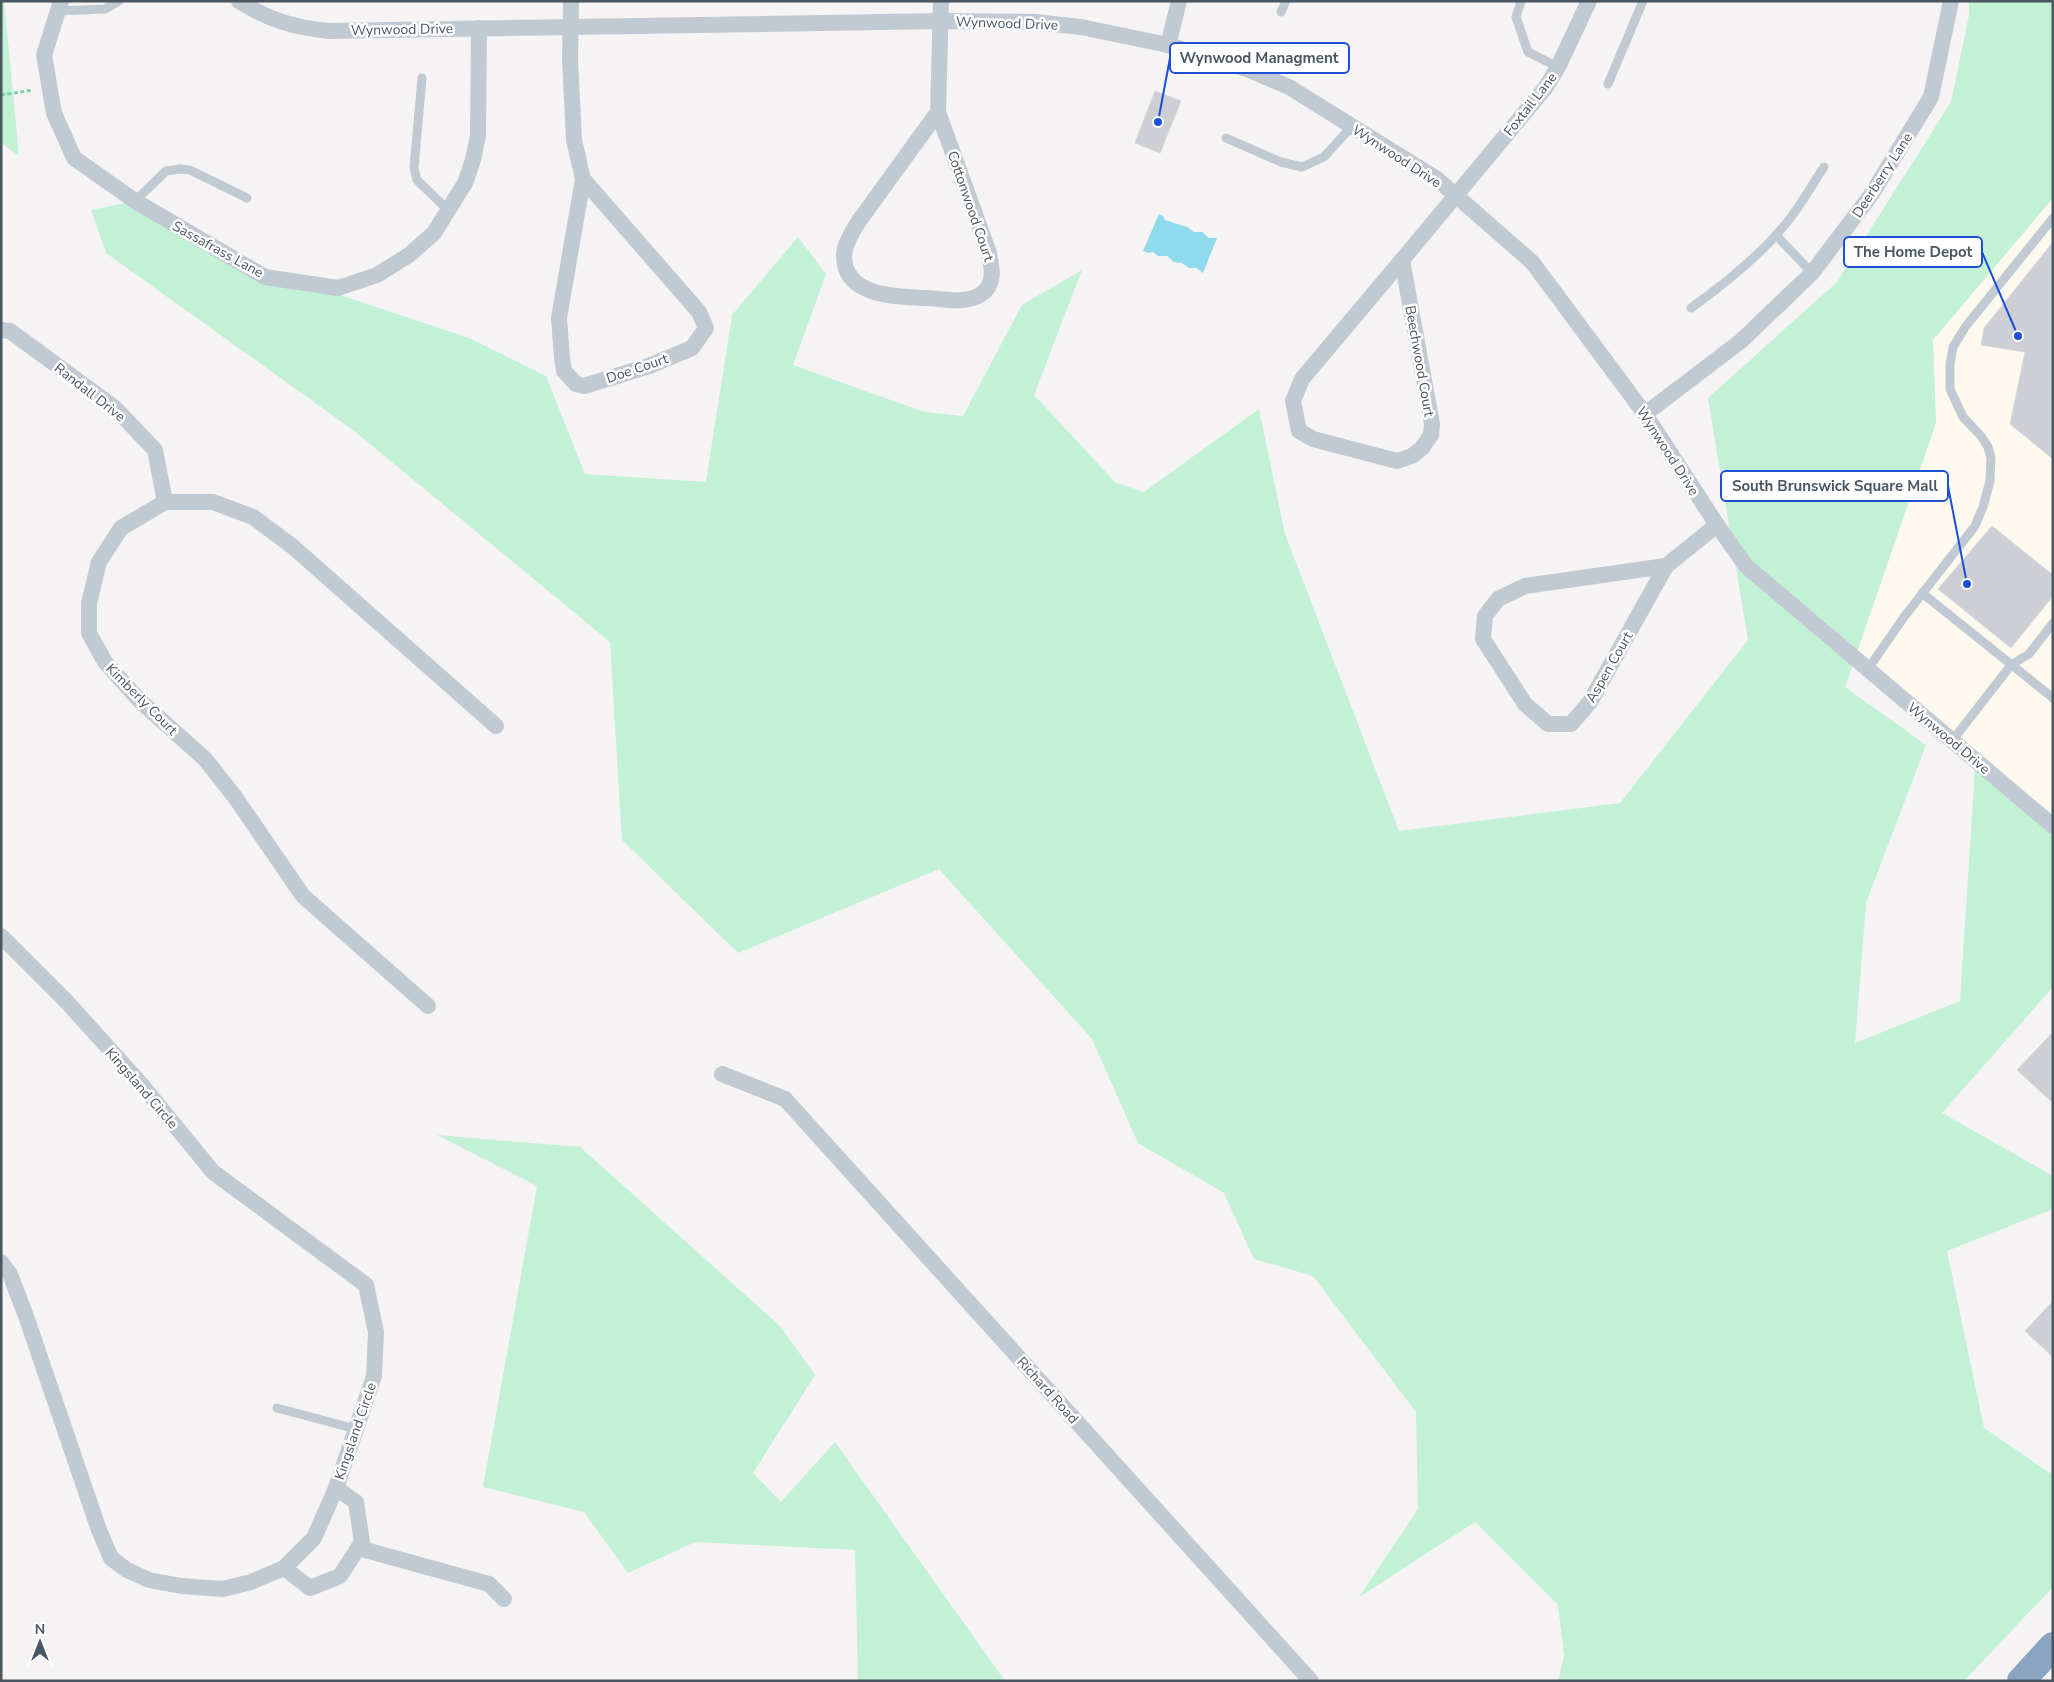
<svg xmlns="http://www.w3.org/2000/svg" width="2054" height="1682" font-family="'Nunito Sans',sans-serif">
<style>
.commercial{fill:#fdf9ef}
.green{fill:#c3f1d5}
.water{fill:#90daee}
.building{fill:#cdcfd5;stroke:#d7d9de}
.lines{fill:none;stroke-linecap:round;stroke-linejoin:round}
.path{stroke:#7ad0a6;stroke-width:3;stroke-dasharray:4 2.5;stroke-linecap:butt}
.lane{stroke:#c1cad2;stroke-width:9}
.street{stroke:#c1cad2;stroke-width:16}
.highway{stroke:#8ba5c1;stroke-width:28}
.labels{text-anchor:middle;stroke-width:5;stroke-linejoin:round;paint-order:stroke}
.street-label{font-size:14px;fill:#4a5661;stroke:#fff}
.leader{fill:none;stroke:#1d4ed8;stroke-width:2}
.callout-dot{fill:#1d4ed8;stroke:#fff;stroke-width:2}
.callout{fill:#fff;stroke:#1d4ed8;stroke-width:2}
.callout-label{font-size:15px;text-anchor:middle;font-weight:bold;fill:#4a5661}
</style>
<rect width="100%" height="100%" fill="#f5f3f3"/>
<polygon class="commercial" points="2053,198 2053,826 1855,657 1936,423 1933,340"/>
<g class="green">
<polygon points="1,1 4,1 19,156 1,143"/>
<polygon points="1969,1 2053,1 2053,198 1933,340 1936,423 1845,687 1926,745 1866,903 1855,1043 1960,1001 1975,770 2053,833 2053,987 1942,1113 2053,1176 2053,1209 1947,1251 1984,1428 2053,1475 2053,1587 1964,1681 1558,1681 1564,1656 1558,1605 1475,1522 1359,1597 1418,1509 1416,1412 1313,1276 1254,1259 1224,1193 1138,1143 1092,1039 939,869 738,953 622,840 610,642 353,430 106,253 91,210 131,202 264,281 307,284 469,338 546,376 585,474 706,482 732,315 798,237 826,274 793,365 924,412 963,416 1022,305 1082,270 1034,395 1115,482 1144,492 1259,409 1285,534 1399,831 1620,803 1748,640 1708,398 1837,282 1951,102 1969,15"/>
<polygon points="437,1135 580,1147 780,1326 815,1375 753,1473 781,1502 835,1442 1005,1681 858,1681 855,1550 695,1542 628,1573 584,1512 483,1487 537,1186"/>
</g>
<polygon class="water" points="1159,214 1163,216 1165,220 1187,227 1194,232 1202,232 1209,238 1217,238 1203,273 1196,268 1189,268 1182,263 1174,262 1167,256 1158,256 1153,252 1148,253 1143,251"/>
<g class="building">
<polygon points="1155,91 1181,101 1160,153 1135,143"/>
<polygon points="2053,242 2053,459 2010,424 2025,352 1981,345 1984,328"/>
<polygon points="1992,526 2053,575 2053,596 2011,648 1938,589"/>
<polygon points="2053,1032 2053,1103 2017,1070"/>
<polygon points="2053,1301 2053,1357 2025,1331"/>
</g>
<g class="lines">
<polyline class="path" points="1,95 33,90"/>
<g class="lane">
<polyline points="1521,1 1516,17 1528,52 1558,67"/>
<polyline points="58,11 105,9 119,1"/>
<polyline points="1281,12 1286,1"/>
<polyline points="422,78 414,168 417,180 448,210"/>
<polyline points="1608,84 1643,1"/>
<polyline points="1226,138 1281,162 1302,167 1324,157 1352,126"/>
<polyline points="135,201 166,171 180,169 190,170 247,198"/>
<polyline points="1776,235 1812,273"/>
<path d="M1691,308c35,-25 70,-53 97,-87 13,-16 24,-36 36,-54"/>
<polyline points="1922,593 2053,698"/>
<polyline points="1868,669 1904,617 1975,526 1983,507 1990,481 1991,458 1988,447 1981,436 1963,417 1950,389 1950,364 1953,347 1966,326 2053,218"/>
<polyline points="1952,741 2011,665 2029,654 2053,623"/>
<polyline points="277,1408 356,1429"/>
</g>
<g class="street">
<polyline points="61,1 44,55 54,113 74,158 135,201 265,277 338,288 377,275 409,255 434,233 465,183 473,160 478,136 479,28"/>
<path d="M239,1c30,19 56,27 91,30l611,-10 94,1 46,5 87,18 79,24 42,18 148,92 95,83 113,152 72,111 29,41 307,260"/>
<polyline points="571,1 570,59 574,140 583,179"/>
<polyline points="1168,45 1179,1"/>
<path d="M938,112l51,141c3,15 7,32 -9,42 -15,9 -36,4 -53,3 -29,-1 -83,-1 -83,-42 0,-12 9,-25 15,-35z"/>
<polyline points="938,112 941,1"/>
<polygon points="583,179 699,312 706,328 692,348 649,366 584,386 576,384 564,371 562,358 559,318"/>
<polygon points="1402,260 1432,424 1431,435 1422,448 1412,456 1397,461 1313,439 1299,431 1293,401 1302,379"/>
<polyline points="1402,260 1546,87 1558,67 1589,1"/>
<polyline points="1,330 10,331 115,408 155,450 165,502"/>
<polyline points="1645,414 1741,341 1812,273 1871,195 1931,97 1951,1"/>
<polygon points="1666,566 1590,702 1571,724 1548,724 1525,704 1483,639 1485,616 1498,599 1525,586"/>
<polyline points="1666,566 1717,525"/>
<polyline points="1,936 67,1002 141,1084 213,1172 366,1285 376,1332 374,1376 336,1488 314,1538 284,1568 251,1582 223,1589 181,1586 149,1580 127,1570 111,1558 99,1530 27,1319 10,1274 1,1262"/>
<polyline points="428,1006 303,896 235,797 205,759 139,700 105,662 89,633 89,603 99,562 121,528 165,502 213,502 253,517 292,546 496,726"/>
<polyline points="722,1074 785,1099 1311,1681"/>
<polyline points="358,1548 489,1584 504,1599"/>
<polyline points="284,1568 310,1588 340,1576 362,1542 356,1502 336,1488"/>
</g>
<polyline class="highway" points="2021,1681 2053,1646"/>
</g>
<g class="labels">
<g class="street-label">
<text transform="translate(1007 23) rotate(2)" y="5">Wynwood Drive</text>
<text transform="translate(402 29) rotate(-1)" y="5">Wynwood Drive</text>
<text transform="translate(1530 104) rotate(-52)" y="5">Foxtail Lane</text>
<text transform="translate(1397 156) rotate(33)" y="5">Wynwood Drive</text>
<text transform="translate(1882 175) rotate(-57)" y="5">Deerberry Lane</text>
<text transform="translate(971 206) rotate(71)" y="5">Cottonwood Court</text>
<text transform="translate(218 249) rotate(29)" y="5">Sassafrass Lane</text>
<text transform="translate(1420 361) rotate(80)" y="5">Beechwood Court</text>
<text transform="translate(637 368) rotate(-19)" y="5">Doe Court</text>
<text transform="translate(90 392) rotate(38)" y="5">Randall Drive</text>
<text transform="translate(1668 451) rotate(57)" y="5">Wynwood Drive</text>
<text transform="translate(1609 667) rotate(-60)" y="5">Aspen Court</text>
<text transform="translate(142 699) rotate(45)" y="5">Kimberly Court</text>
<text transform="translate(1949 738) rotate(40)" y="5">Wynwood Drive</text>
<text transform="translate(142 1088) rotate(49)" y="5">Kingsland Circle</text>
<text transform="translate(1048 1390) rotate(48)" y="5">Richard Road</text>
<text transform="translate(355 1431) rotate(-71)" y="5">Kingsland Circle</text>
</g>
</g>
<path class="leader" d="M1158 122L1170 58M2018 336L1982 252M1967 584L1948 486"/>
<g class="callout-dot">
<circle cx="1158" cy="122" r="5"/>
<circle cx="2018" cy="336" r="5"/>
<circle cx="1967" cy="584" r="5"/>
</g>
<g class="callout">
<rect x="1170" y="43" width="179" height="30" rx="5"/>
<rect x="1844" y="237" width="138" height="30" rx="5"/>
<rect x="1721" y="471" width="227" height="30" rx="5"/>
</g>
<g class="callout-label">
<text x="1259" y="63">Wynwood Managment</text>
<text x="1913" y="257">The Home Depot</text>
<text x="1835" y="491">South Brunswick Square Mall</text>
</g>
<rect width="2054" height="1682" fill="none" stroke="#4a5661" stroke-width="5"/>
<g transform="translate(40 1642)" stroke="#ffffff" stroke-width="4" paint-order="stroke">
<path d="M0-4L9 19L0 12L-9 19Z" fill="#4a5661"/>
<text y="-8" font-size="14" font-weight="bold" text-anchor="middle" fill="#4a5661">N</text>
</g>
</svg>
